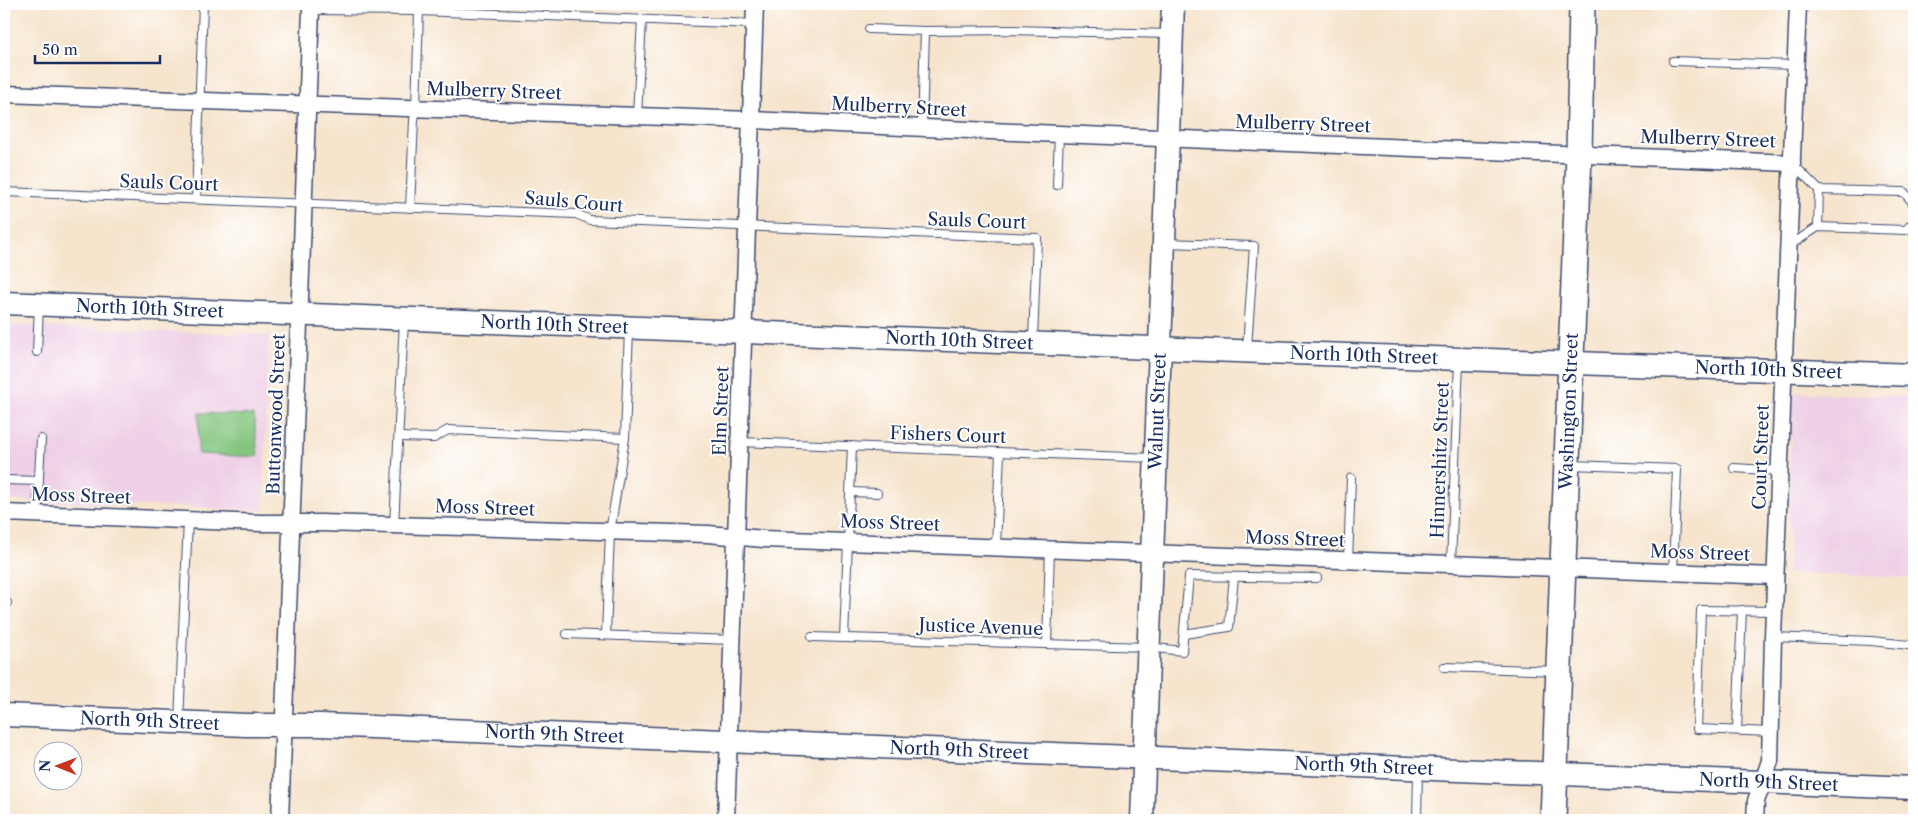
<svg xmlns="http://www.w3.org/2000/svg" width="1918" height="824" font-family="'Libre Caslon Text',serif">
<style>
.built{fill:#efd0e6}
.green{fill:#85c67f;stroke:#507a6e}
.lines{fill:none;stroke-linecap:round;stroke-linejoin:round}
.lane-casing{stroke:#3c4a6e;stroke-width:10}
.street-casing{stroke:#3c4a6e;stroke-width:19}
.secondary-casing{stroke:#3c4a6e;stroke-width:25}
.primary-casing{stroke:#3c4a6e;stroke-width:28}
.lane{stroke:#fff;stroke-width:8}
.street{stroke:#fff;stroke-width:16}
.secondary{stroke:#fff;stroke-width:22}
.primary{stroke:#fff;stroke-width:25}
.labels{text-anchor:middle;stroke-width:4;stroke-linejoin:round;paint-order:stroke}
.street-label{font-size:18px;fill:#1b2f5e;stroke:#fff}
</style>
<rect width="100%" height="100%" fill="#fff"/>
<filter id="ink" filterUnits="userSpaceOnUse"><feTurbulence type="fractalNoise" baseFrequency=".02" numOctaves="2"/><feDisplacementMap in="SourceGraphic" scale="10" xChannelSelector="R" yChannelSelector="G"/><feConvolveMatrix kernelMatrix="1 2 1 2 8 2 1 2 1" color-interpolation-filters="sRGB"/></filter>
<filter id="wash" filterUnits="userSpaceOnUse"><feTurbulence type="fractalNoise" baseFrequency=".0096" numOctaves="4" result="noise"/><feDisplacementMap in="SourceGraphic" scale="20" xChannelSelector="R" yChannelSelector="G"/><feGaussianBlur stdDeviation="1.12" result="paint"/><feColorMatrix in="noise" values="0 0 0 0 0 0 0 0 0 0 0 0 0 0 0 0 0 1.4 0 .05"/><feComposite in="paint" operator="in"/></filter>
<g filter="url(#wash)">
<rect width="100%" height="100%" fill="#f6e4cc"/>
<g class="built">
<polygon points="4,325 269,335 263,510 4,500"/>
<polygon points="1792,392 1914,397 1914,578 1788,573"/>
</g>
<polygon class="green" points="199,413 254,415 258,457 198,454"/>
</g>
<g filter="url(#ink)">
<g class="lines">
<defs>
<g id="lane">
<polyline points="303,4 311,4 311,10 419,11 755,24"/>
<polyline points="869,29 925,31 1011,30 1170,34"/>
<polyline points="1673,61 1795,65"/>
<polyline points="637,116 642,19"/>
<polyline points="922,128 925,31"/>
<polyline points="1793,164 1819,190 1904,192 1914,204"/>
<polyline points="1057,185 1059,134"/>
<polyline points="4,192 576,214 590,220 1037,238 1033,341"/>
<polyline points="196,199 203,4"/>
<polyline points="410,208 414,120 416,108 419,11"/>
<polyline points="1818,227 1819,190"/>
<polyline points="1166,243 1254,246 1247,348"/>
<polyline points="1789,246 1818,227 1906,230 1914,221"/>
<polyline points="37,352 39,306"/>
<polyline points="399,437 434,438 448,430 625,438"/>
<polyline points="740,442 1154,458"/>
<polyline points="1571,465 1677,469 1673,573"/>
<polyline points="1734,468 1781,471"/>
<polyline points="4,480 39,481"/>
<polyline points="851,492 877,493"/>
<polyline points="37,515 41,439"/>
<polyline points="394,526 404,320"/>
<polyline points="996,547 1000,452"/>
<polyline points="1348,561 1351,478"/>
<polyline points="1451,564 1459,362"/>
<polyline points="4,603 7,603"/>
<polyline points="567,634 732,640"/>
<polyline points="1184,634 1229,627 1234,577"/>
<polyline points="606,635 610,532 625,438 629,329"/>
<polyline points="812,637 1148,647 1182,651 1189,576 1317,578"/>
<polyline points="1773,637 1871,641 1909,645"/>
<polyline points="844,638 852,446"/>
<polyline points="1047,644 1050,549"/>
<polyline points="1444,667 1557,671"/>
<polyline points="179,721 188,520"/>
<polyline points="1737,730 1742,610"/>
<polyline points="1771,732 1697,729 1701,610 1775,611"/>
<polyline points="1417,820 1418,770"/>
</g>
<g id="street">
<polyline points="4,94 751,120 1059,134 1792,163"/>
<polyline points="4,513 261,523 321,523 708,534 764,539 1775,576"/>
<polyline points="280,820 311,10"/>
<polyline points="726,820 755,4"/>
<polyline points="1755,820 1756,801 1770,761 1773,637 1798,4"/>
</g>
<g id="secondary">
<path id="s1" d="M4,303l1120,44 790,28"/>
<path id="s2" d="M4,715l242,10h75l1593,63"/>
<path id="s3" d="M1142,820l31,-816"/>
</g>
<g id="primary">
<path id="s4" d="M1553,820l26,-666 3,-150"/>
</g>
</defs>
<use href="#lane" class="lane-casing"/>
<use href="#street" class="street-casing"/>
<use href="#secondary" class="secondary-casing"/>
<use href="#primary" class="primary-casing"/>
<use href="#lane" class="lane"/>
<use href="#street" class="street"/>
<use href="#secondary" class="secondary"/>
<use href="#primary" class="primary"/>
</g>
</g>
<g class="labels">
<g class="street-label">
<text transform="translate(494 91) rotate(2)" y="6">Mulberry Street</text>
<text transform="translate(899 107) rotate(3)" y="6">Mulberry Street</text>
<text transform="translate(1303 124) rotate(2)" y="6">Mulberry Street</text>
<text transform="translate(1708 139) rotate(2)" y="6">Mulberry Street</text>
<text transform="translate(169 183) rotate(2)" y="6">Sauls Court</text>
<text transform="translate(574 202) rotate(5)" y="6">Sauls Court</text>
<text transform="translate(977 221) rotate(2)" y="6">Sauls Court</text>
<text dy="6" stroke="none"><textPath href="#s1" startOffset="146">North 10th Street</textPath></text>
<text dy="6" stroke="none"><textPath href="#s1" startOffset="551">North 10th Street</textPath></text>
<text dy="6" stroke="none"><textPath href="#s1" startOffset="956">North 10th Street</textPath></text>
<text dy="6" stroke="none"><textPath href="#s1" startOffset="1361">North 10th Street</textPath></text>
<text dy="6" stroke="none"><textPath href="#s1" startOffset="1766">North 10th Street</textPath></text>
<text transform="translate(721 411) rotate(-88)" y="6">Elm Street</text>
<text dy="6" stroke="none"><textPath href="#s3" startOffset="409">Walnut Street</textPath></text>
<text dy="6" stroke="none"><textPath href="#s4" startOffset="409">Washington Street</textPath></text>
<text transform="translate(276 414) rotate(-88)" y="6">Buttonwood Street</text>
<text transform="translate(948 435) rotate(2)" y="6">Fishers Court</text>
<text transform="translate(1761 457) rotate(-88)" y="6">Court Street</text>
<text transform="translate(1440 460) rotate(-88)" y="6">Hinnershitz Street</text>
<text transform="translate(81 496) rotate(2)" y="6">Moss Street</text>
<text transform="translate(485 508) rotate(2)" y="6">Moss Street</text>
<text transform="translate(890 523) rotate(2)" y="6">Moss Street</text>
<text transform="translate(1295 539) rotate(2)" y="6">Moss Street</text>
<text transform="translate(1700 553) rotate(2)" y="6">Moss Street</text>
<text transform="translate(981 627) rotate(2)" y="6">Justice Avenue</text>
<text dy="6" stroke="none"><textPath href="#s2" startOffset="146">North 9th Street</textPath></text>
<text dy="6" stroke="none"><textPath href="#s2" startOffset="551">North 9th Street</textPath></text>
<text dy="6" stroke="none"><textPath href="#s2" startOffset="956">North 9th Street</textPath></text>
<text dy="6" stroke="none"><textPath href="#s2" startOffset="1361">North 9th Street</textPath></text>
<text dy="6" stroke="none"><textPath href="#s2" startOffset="1766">North 9th Street</textPath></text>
</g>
</g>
<rect width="1918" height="824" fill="none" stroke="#fff" stroke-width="20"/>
<g transform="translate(58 766) rotate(271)"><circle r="24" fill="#ffffff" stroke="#a4acbf"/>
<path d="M0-4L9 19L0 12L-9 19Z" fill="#c8321e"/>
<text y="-8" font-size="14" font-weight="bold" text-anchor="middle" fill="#1b2f5e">N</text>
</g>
<path d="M35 55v8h125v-8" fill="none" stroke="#1b2f5e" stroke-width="2.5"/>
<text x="42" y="55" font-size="15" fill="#1b2f5e" stroke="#ffffff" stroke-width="4" paint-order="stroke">50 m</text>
</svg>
